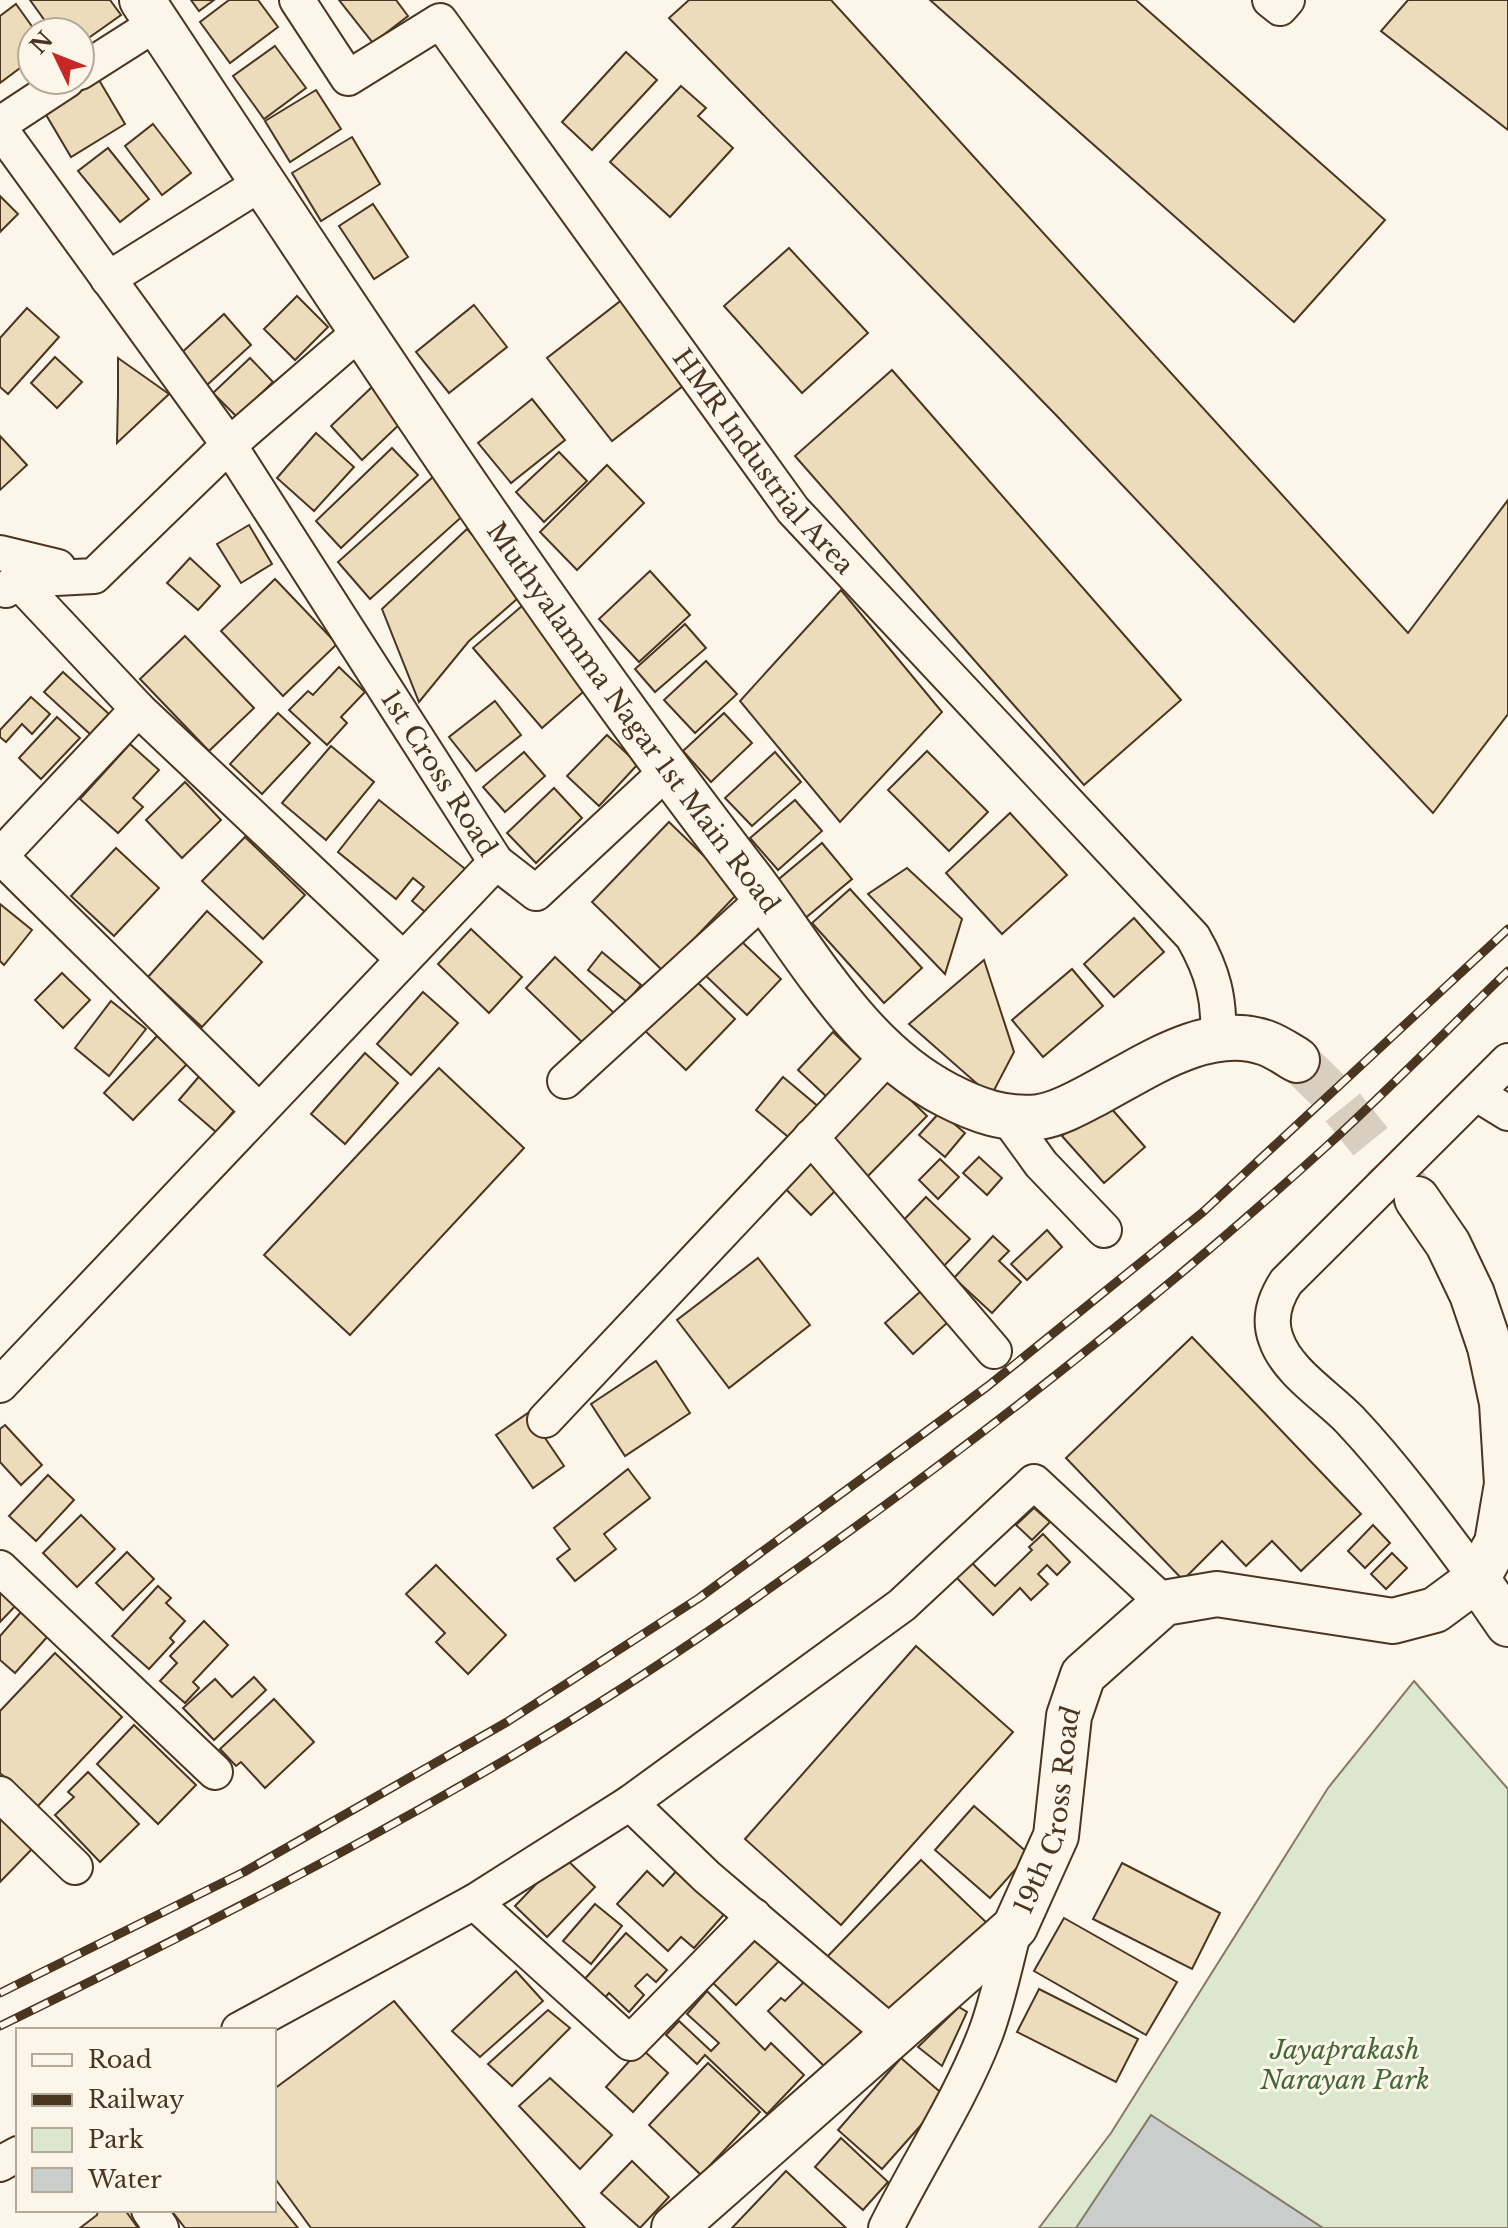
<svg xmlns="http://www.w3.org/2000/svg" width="1508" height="2228" font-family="'Libre Baskerville',serif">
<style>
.green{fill:#dce7d0;stroke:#887966;stroke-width:2}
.water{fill:#c9cecd;stroke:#887966;stroke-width:2}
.building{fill:#ecdcbc;stroke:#4a3520;stroke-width:2}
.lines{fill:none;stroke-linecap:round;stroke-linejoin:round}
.tertiary-tunnel{stroke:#d8cfc1;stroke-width:44;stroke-dasharray:44 22;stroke-linecap:butt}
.minor-casing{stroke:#4a3520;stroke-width:38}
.tertiary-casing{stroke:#4a3520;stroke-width:48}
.minor{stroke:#fbf6e9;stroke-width:34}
.tertiary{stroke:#fbf6e9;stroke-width:44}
.rail-casing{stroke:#4a3520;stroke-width:9}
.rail{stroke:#fbf6e9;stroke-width:6;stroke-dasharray:18;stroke-linecap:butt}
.labels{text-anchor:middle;stroke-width:6;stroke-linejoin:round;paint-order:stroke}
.street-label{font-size:26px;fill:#4a3520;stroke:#fbf6e9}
.park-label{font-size:26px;font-style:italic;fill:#436837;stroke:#fbf6e9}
</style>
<rect width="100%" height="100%" fill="#fbf6e9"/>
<polygon class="green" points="1414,1681 1508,1789 1508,2228 1039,2228 1111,2133 1328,1788"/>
<polygon class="water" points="1151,2115 1323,2228 1076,2228"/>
<g class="building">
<polygon points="30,0 110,0 121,15 80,44 80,32 53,32"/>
<polygon points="191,0 214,0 199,11"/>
<polygon points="229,0 258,0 278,27 230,63 200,22"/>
<polygon points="339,0 396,0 408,16 373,43"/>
<polygon points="689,0 831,0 1408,633 1508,500 1508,714 1433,813 1055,414 669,18"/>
<polygon points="930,0 1136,0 1385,220 1294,322"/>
<polygon points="1408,0 1508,0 1508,130 1381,31"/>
<polygon points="16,4 36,32 32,32 32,59 0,83 0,16"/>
<polygon points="275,46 306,88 264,119 233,76"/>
<polygon points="626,52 657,80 592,150 562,122"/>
<polygon points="99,80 125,124 71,157 45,113"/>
<polygon points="681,86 706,108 698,116 733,148 670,217 610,162"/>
<polygon points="316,90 341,129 290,162 265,121"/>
<polygon points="153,124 191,173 162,195 125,146"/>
<polygon points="352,137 380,184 321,221 292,173"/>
<polygon points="108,148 149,199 120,222 78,171"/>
<polygon points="0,196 18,214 0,232"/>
<polygon points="373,204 408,257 374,279 339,226"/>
<polygon points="789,248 868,333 802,393 724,306"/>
<polygon points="297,296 328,327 295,360 264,329"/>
<polygon points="623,299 688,382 612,441 547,358"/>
<polygon points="474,305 507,347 449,393 416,352"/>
<polygon points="27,308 59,337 8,394 0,387 0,338"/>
<polygon points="224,314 251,345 207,385 179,355"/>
<polygon points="55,357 82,382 57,408 31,383"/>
<polygon points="118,358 169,394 117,443 118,395"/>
<polygon points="250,358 273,382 237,417 213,393"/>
<polygon points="892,370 1181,700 1084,785 795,456"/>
<polygon points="372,387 404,420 362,460 331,426"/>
<polygon points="532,399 565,440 511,483 478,443"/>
<polygon points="316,433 354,467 314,511 277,478"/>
<polygon points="0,436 27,465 0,490"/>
<polygon points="392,448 418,475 341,548 316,521"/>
<polygon points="559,452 587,481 544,522 516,492"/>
<polygon points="607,465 644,503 577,570 540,532"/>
<polygon points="434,476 466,513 370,599 338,562"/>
<polygon points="249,525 272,564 241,583 217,544"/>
<polygon points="467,529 525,592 469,641 419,702 382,609"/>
<polygon points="190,558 220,586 198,610 167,583"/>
<polygon points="650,571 690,615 639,662 599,619"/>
<polygon points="275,579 337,644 283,696 221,631"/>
<polygon points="841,590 942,712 840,822 740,701"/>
<polygon points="522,606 590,686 542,728 473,648"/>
<polygon points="685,624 706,648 655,692 635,669"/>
<polygon points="185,636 254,708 209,751 140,679"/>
<polygon points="706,661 737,694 695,733 664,700"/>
<polygon points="339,667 365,692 341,717 347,723 327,745 289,710 308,691 313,695"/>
<polygon points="63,672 109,714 90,734 44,692"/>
<polygon points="31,697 50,714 32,734 22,724 6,742 0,737 0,730"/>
<polygon points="495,701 521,735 476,771 449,737"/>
<polygon points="278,713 310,743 262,794 230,764"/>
<polygon points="724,713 752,743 711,782 683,751"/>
<polygon points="57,717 80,738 41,779 19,758"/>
<polygon points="607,735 638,764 599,806 567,776"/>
<polygon points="130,744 159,770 133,798 143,807 118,833 80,799"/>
<polygon points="331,746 374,782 326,840 282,803"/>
<polygon points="927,751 988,812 949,851 888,790"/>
<polygon points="524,752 545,776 505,812 483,787"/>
<polygon points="775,752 801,782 752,826 725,798"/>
<polygon points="185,782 221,820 182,858 146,820"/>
<polygon points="554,788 582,818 536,863 507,833"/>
<polygon points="379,800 469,872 430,916 412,901 424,887 413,878 396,899 338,852"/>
<polygon points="795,800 822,831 778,870 750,838"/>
<polygon points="1010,813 1067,875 1002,934 946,873"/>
<polygon points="669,822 740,891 663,971 592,902"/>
<polygon points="245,837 305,895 263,939 202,881"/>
<polygon points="822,843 852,879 803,920 773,884"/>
<polygon points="116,848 159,888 114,936 71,896"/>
<polygon points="907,868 962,919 945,974 868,894"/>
<polygon points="850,889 922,968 884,1003 812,923"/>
<polygon points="0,904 32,930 4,965 0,961"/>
<polygon points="207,911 262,962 202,1027 148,977"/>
<polygon points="1134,918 1164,952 1114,997 1084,964"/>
<polygon points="471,929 522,977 489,1013 438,964"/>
<polygon points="739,939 781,979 747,1015 705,975"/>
<polygon points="602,952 641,985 627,1002 588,970"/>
<polygon points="555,957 614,1013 584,1044 526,988"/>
<polygon points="984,960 1014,1052 991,1096 909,1024"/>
<polygon points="1072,969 1103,1006 1043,1057 1012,1020"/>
<polygon points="62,973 90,1000 63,1028 35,1000"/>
<polygon points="690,975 735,1019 686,1070 641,1027"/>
<polygon points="423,992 458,1023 411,1075 377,1044"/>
<polygon points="111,1001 146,1029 109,1076 75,1048"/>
<polygon points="833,1032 861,1059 827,1097 798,1070"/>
<polygon points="157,1036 187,1064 133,1120 104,1093"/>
<polygon points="365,1053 398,1083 345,1144 311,1114"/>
<polygon points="439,1068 524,1148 350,1335 264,1255"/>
<polygon points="202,1073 239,1105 216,1132 179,1100"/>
<polygon points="783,1077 826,1113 799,1146 756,1110"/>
<polygon points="888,1078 927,1116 865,1179 827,1140"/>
<polygon points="1103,1099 1145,1147 1104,1183 1062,1136"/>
<polygon points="940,1112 965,1133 945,1157 919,1135"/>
<polygon points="814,1151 844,1182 811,1215 777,1180"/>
<polygon points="979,1157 1002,1178 987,1195 963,1173"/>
<polygon points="940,1159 959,1177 938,1199 919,1180"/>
<polygon points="926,1197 970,1239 938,1272 894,1230"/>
<polygon points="1047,1230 1062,1247 1027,1280 1011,1264"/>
<polygon points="993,1236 1009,1251 999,1261 1021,1282 992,1313 954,1278"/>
<polygon points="758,1258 810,1325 729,1388 677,1320"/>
<polygon points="921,1291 948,1322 913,1354 885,1323"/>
<polygon points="1192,1337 1361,1514 1301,1571 1272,1541 1246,1566 1222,1541 1183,1580 1066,1458"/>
<polygon points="656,1361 690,1413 625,1456 591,1404"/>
<polygon points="528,1413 564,1466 533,1488 496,1435"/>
<polygon points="5,1425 42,1465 21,1485 0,1462 0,1429"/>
<polygon points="628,1469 650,1498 604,1534 616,1549 575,1581 557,1559 570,1549 554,1528"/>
<polygon points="48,1475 74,1500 36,1541 9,1516"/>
<polygon points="1034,1508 1050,1522 1032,1540 1016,1525"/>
<polygon points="81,1515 115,1549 77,1587 43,1553"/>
<polygon points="1373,1525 1390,1543 1365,1568 1348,1551"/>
<polygon points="1043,1534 1070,1562 1057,1575 1047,1565 1038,1574 1048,1584 1031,1600 1020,1588 993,1615 953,1574 968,1559 995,1586 1032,1550 1029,1547"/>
<polygon points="127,1552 154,1579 123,1610 96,1583"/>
<polygon points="1392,1553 1407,1568 1386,1589 1371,1574"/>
<polygon points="436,1565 506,1635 468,1674 436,1642 445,1633 406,1594"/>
<polygon points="0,1578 22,1599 0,1622"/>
<polygon points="158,1586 171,1598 166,1603 185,1621 170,1638 174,1642 149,1669 112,1636"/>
<polygon points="21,1612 48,1636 15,1673 0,1660 0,1636"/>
<polygon points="204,1621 228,1645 193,1682 199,1688 185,1703 160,1681 177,1663 170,1656"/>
<polygon points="916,1646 1013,1732 841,1925 745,1839"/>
<polygon points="55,1653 122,1717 37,1807 0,1773 0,1711"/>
<polygon points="254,1677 266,1690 214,1740 183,1708 215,1679 232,1697"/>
<polygon points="274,1699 314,1742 265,1788 241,1762 236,1766 220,1749"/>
<polygon points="134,1725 196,1785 158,1824 97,1764"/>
<polygon points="88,1772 139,1824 100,1862 55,1815 74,1797 68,1792"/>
<polygon points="974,1806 1029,1854 990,1898 935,1850"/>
<polygon points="0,1818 32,1849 0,1882"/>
<polygon points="563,1856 595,1887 547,1937 515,1906"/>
<polygon points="921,1860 989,1925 892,2026 824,1960"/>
<polygon points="1122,1863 1220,1913 1192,1969 1093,1919"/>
<polygon points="679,1868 727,1911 694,1948 681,1937 668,1951 617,1904 647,1871 663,1886"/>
<polygon points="595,1904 622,1926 591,1964 563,1941"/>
<polygon points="1064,1918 1177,1982 1146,2035 1034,1971"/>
<polygon points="626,1933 667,1970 656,1982 647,1974 635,1986 644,1995 629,2012 609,1993 603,2000 582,1982"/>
<polygon points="757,1935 781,1959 736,2005 712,1982"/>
<polygon points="809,1970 867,2026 826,2068 768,2011 781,1998 785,2001 803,1983 800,1979"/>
<polygon points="516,1971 543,2001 480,2057 452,2031"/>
<polygon points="1039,1989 1138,2039 1116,2082 1017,2032"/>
<polygon points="707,1991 765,2050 771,2043 804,2075 767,2114 705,2055 697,2064 666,2035 679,2021 711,2051 719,2043 687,2014"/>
<polygon points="394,2001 585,2228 311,2228 274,2177 274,2089"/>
<polygon points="959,2007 967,2012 942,2066 918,2047"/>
<polygon points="548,2010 570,2028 512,2086 488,2064"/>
<polygon points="641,2048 668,2073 633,2112 606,2087"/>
<polygon points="901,2058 946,2097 882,2169 838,2130"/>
<polygon points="708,2063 760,2112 701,2175 649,2125"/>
<polygon points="550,2078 612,2135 580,2169 519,2106"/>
<polygon points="841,2138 888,2182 863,2210 815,2167"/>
<polygon points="632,2161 669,2197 640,2228 601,2193"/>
<polygon points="786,2171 846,2228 732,2228"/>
<polygon points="274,2198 298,2228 185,2228 171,2210 274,2210"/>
<polygon points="98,2210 125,2210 138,2228 80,2228 97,2215"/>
</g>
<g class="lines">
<polyline class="tertiary-tunnel" points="1297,1060 1332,1094 1417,1199"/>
<defs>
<g id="minor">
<path id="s1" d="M297,0l51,78 92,-57 353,489 400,427c20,35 27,62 25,102"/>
<polyline points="1270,0 1280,8 1287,0"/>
<polyline points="80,72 157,23"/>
<polyline points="0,124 67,80"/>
<path id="s2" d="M0,129l229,316 267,417 -496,523"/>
<polyline points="108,279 263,182"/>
<polyline points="0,553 58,567"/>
<polyline points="17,580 138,709 403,959"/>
<polyline points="6,590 17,580 94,576 229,445 362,330"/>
<polyline points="138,709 0,856 257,1109"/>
<polyline points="496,862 536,893 667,771"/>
<polyline points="565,1081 765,898"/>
<polyline points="1477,1094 1508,1113"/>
<polyline points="1007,1117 1041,1164 1104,1230"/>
<polyline points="811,1137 994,1351"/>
<polyline points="545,1420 890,1054"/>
<polyline points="0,1568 215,1772"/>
<path d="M1477,1579c-40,-54 -81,-110 -127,-159 -23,-24 -63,-48 -74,-81 -8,-21 -1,-40 10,-57l222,-221"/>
<polyline points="0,1794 75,1867"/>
<polyline points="630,1803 707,1877 894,2036"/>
<polyline points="474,1902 630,2043 754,1916"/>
<polyline points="239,2030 474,1902 630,1803 902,1605 1034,1482 1164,1603"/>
<polyline points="0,2164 18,2154"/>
<polyline points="149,2210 161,2228"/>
<path d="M886,2228c32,-65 73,-126 99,-193 13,-34 20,-72 30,-108"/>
</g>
<g id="tertiary">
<path id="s3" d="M142,0c196,296 390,596 607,877 58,76 110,173 198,218 29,15 59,26 92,22 19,-3 39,-14 56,-23 49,-26 113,-72 171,-51 11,4 21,11 31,17"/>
<polyline points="1477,1579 1508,1624"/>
<path id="s4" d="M674,2228l341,-301 41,-91 13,-120 14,-41 81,-72 53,-9 176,27 42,-11 42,-31 20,-36 10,-59 -5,-81 -12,-56 -18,-53 -24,-50 -31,-45"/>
</g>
</defs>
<use href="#minor" class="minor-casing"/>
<use href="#tertiary" class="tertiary-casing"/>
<use href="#minor" class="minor"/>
<use href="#tertiary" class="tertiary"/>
<defs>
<g id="rail">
<polyline points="0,1993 244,1872 507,1722 699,1598 988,1386 1203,1212 1508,929"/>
<path d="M0,2026c250,-122 500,-250 729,-409 208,-145 411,-301 599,-472 61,-56 120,-116 180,-174"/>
</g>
</defs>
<use href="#rail" class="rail-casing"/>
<use href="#rail" class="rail"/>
</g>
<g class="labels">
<g class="street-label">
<text dy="9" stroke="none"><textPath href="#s1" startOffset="748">HMR Industrial Area</textPath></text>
<text dy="9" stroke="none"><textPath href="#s3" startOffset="870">Muthyalamma Nagar 1st Main Road</textPath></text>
<text dy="9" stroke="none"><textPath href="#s2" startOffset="780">1st Cross Road</textPath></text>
<text dy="9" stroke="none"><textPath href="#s4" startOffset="578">19th Cross Road</textPath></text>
</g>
<g class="park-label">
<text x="1345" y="2059">Jayaprakash<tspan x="1345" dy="30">Narayan Park</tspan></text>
</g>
</g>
<rect x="16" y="2028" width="260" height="184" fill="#fbf6e9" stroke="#b4a999" stroke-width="2"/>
<rect x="32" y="2054" width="40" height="12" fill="#fbf6e9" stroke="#b4a999" stroke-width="2"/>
<text x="88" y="2068" font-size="24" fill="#4a3520">Road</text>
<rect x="32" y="2094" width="40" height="12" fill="#4a3520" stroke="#b4a999" stroke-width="2"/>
<text x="88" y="2108" font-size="24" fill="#4a3520">Railway</text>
<rect x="32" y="2128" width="40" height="24" fill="#dce7d0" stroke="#b4a999" stroke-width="2"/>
<text x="88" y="2148" font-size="24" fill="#4a3520">Park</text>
<rect x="32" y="2168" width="40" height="24" fill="#c9cecd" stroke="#b4a999" stroke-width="2"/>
<text x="88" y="2188" font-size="24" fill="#4a3520">Water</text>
<g transform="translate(56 56) rotate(313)"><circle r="38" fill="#fbf6e9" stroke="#b4a999" stroke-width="2"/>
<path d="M0-6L14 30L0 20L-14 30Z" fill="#c62828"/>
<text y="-12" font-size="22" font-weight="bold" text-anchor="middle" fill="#4a3520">N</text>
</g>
</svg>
